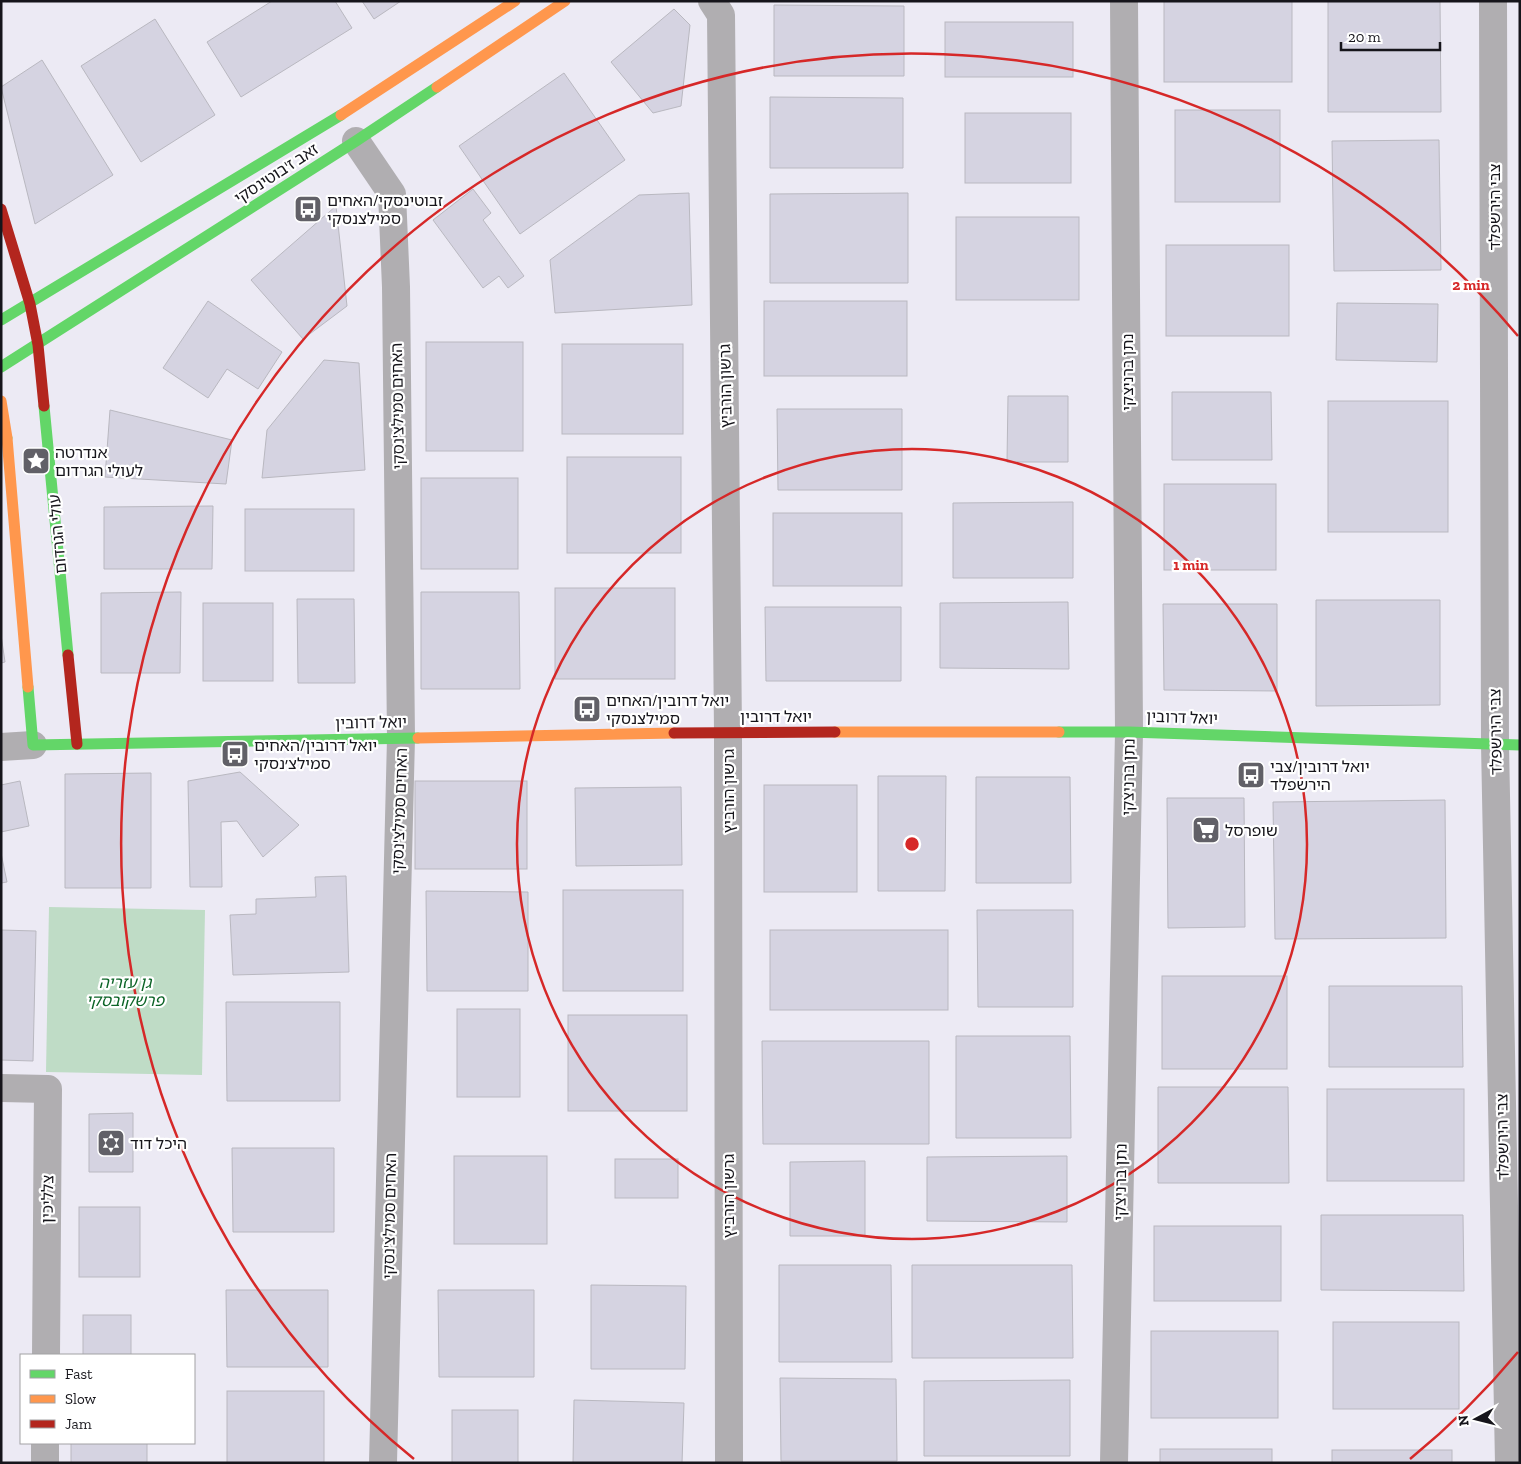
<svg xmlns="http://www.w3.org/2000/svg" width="1521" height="1464" font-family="'Zilla Slab','Noto Sans Hebrew',serif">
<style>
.green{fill:#bfdcc6}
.building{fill:#d5d3e1;stroke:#b9b8c0}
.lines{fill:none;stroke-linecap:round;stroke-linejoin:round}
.street{stroke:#b0aeb1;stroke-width:28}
.fast{stroke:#63d668;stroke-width:11}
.slow{stroke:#ff974d;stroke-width:11}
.jam{stroke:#b3261e;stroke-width:11}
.ring{fill:none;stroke:#d62828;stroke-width:2.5}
.labels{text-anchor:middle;stroke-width:4.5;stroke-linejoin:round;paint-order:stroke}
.street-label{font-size:16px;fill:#16151b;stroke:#fff}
.poi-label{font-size:16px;fill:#16151b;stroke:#fff;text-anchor:start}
.park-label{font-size:16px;font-style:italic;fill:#0c6427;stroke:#fff}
.centre{fill:#d62828;stroke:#fff;stroke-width:2.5}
.ring-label{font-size:15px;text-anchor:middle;font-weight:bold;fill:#d62828;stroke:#fff;stroke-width:4.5;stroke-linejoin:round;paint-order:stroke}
</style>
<rect width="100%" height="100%" fill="#eceaf4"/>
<polygon class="green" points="49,907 205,910 202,1075 46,1072"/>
<g class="building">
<polygon points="272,1 335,1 352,28 241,97 207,42"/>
<polygon points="362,1 401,1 374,19"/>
<rect x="1164" y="1" width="128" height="81"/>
<polygon points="1328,1 1440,1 1441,112 1328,112"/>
<polygon points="774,5 904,6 904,76 774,76"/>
<polygon points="674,9 690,25 681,106 653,113 611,62"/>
<polygon points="155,19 215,115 141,162 81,66"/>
<rect x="945" y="22" width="128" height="55"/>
<polygon points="42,60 113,175 35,224 1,87"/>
<polygon points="564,73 625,160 520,234 459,146"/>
<polygon points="770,97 903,98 903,168 770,168"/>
<rect x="1175" y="110" width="105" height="92"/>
<rect x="965" y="113" width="106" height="70"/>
<polygon points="1439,140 1441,270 1334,271 1332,141"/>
<polygon points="473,189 491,213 483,220 524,276 508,288 499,276 483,288 433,220"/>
<polygon points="689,193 692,305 555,313 550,260 639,195"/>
<polygon points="908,193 908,283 770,283 770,194"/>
<polygon points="336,206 347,306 303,339 251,280"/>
<rect x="956" y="217" width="123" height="83"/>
<rect x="1166" y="245" width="123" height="91"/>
<polygon points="208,301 282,352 258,389 227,369 208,398 163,368"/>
<rect x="764" y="301" width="143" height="75"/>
<polygon points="1337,303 1438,304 1437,362 1336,360"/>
<rect x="426" y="342" width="97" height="109"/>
<rect x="562" y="344" width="121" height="90"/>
<polygon points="324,360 359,363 365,470 262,478 267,430"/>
<polygon points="1172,392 1271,392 1272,460 1172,460"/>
<polygon points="1008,396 1068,396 1068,462 1007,462"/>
<rect x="1328" y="401" width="120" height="131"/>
<polygon points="777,409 902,409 902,490 778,490"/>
<polygon points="110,410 232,440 226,484 105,477"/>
<rect x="567" y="457" width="114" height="96"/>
<rect x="421" y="478" width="97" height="91"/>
<rect x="1164" y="484" width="112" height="86"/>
<polygon points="1073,502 1073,578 953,578 953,503"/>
<polygon points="213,506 212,569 104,569 104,507"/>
<rect x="245" y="509" width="109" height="62"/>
<rect x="773" y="513" width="129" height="73"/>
<rect x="555" y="588" width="120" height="91"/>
<polygon points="181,592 180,673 101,673 101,593"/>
<polygon points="421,592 519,592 520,689 421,689"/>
<polygon points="297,599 354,599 355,683 298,683"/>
<polygon points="1316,600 1440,600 1440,705 1316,706"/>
<polygon points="1068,602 1069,669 940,668 940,603"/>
<rect x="203" y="603" width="70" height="78"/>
<polygon points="1163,604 1277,604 1277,691 1164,690"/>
<polygon points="765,607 901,607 901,681 766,681"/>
<polygon points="1,635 5,662 1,663"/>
<polygon points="240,772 299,825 263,857 237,821 221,822 222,887 190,887 188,781"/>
<polygon points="151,773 151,888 65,888 65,774"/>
<polygon points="878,776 946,776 945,891 878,891"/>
<polygon points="976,777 1070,777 1071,883 976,883"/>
<polygon points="20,781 29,826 1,832 1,785"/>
<rect x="415" y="781" width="112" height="88"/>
<rect x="764" y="785" width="93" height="107"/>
<polygon points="681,787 682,865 576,866 575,788"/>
<polygon points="1167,798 1244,798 1245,927 1168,928"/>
<polygon points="1445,800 1446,938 1275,939 1273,802"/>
<polygon points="1,853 7,882 1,883"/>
<polygon points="346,876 349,972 233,975 230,915 256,914 256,899 316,897 315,877"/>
<rect x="563" y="890" width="120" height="101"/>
<polygon points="426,891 528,892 528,991 427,991"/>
<polygon points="977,910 1073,910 1073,1007 978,1007"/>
<polygon points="1,930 36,931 33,1061 1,1060"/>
<rect x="770" y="930" width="178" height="80"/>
<rect x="1162" y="976" width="125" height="93"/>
<polygon points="1329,986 1462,986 1463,1067 1329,1067"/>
<polygon points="226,1002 340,1002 340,1101 227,1101"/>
<rect x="457" y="1009" width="63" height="88"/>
<rect x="568" y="1015" width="119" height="96"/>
<polygon points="956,1036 1070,1036 1071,1138 956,1138"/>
<polygon points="762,1041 929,1041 929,1144 763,1144"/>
<polygon points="1158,1087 1288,1087 1289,1183 1158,1183"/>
<rect x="1327" y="1089" width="137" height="92"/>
<polygon points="133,1113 133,1172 89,1172 89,1114"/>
<polygon points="232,1148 334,1148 334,1232 233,1232"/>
<rect x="454" y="1156" width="93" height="88"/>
<polygon points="1067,1156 1067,1222 927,1221 927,1157"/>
<rect x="615" y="1159" width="63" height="39"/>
<polygon points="865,1161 865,1236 790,1236 790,1162"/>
<rect x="79" y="1207" width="61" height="70"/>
<polygon points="1321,1215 1463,1215 1464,1291 1321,1290"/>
<rect x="1154" y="1226" width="127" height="75"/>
<polygon points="779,1265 891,1265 892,1362 779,1362"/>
<polygon points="912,1265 1072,1265 1073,1358 912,1358"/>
<polygon points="591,1285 686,1286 685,1369 591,1369"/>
<polygon points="226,1290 328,1290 328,1367 227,1367"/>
<polygon points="438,1290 534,1290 534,1377 439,1377"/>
<rect x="83" y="1315" width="48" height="40"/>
<rect x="1333" y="1322" width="126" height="87"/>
<rect x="1151" y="1331" width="127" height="87"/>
<polygon points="780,1378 896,1379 897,1461 781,1461"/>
<polygon points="1070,1380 1070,1456 924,1456 924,1381"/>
<rect x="227" y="1391" width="97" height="72"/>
<polygon points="574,1400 684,1403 682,1463 573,1463"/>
<rect x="452" y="1410" width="66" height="53"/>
<rect x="71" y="1443" width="76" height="20"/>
<rect x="1160" y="1449" width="112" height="14"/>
<rect x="1332" y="1450" width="120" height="13"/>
</g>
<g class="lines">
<g class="street">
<polyline points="712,1 721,15 728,732 729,1463"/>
<polyline points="1493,1 1495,744 1509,1463"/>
<polyline points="356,141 392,194 396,287 401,738 383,1463"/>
<polyline points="1,747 33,745"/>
<polyline points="1,1088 48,1089 46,1355"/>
<polyline points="45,1463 45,1443"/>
<polyline points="1114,1463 1129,732 1124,1"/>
</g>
<g class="fast">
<polyline points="1,320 341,115"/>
<polyline points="1,367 356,141 437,87"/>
<polyline points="44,406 68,655"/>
<polyline points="1,433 7,438"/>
<polyline points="28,687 33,745 418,738"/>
<polyline points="1059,732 1129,732 1520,745"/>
</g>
<g class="slow">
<polyline points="437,87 565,1"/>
<polyline points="341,115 515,1"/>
<polyline points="1,401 7,438 28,687"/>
<polyline points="835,732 1059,732"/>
<polyline points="418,738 674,733"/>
</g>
<g class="jam">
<polyline points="1,209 30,304 38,345 44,406"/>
<polyline points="68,655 77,744"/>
<polyline points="674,733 835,732"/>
</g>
</g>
<g class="ring">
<circle cx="912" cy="844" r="395"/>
<path d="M1518 1352A791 791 0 0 1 1410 1459M414 1459A791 791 0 1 1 1518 336"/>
</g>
<defs>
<symbol id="bus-square" viewBox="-11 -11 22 22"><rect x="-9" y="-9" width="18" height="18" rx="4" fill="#616067" stroke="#fff"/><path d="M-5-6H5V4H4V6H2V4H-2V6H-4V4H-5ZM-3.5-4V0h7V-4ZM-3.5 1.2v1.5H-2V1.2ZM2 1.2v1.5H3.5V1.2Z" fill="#fff"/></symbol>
<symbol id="sight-square" viewBox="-11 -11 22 22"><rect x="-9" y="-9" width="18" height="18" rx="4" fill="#616067" stroke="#fff"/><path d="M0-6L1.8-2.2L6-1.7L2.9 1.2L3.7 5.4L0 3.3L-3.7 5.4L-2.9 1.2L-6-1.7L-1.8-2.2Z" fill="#fff"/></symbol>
<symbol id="supermarket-square" viewBox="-11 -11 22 22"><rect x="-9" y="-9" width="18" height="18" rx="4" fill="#616067" stroke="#fff"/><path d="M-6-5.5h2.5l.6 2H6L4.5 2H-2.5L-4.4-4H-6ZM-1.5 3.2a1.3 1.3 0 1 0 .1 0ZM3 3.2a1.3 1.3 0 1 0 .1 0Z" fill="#fff"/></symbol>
<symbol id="synagogue-square" viewBox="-11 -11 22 22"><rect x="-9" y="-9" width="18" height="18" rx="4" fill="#616067" stroke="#fff"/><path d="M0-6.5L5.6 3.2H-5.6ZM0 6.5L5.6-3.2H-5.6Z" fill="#fff"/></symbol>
</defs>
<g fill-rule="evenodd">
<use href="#bus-square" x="292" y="193" width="32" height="32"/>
<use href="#sight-square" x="20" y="445" width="32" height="32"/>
<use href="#bus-square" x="571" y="693" width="32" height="32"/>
<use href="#bus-square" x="219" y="738" width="32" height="32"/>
<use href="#bus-square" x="1235" y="759" width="32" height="32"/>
<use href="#supermarket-square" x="1190" y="814" width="32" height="32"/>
<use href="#synagogue-square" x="95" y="1127" width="32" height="32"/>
</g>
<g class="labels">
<g class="street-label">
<text transform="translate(276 173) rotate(-33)" y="6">זאב ז'בוטינסקי</text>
<text transform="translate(1494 207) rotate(-90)" y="6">צבי הירשפלד</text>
<text transform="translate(1127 372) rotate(-90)" y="6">נתן ברניצקי</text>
<text transform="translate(725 386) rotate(-91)" y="6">גרשון הורביץ</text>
<text transform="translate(397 406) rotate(-91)" y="6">האחים סמילצ'נסקי</text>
<text transform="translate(57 534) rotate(-95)" y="6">עולי הגרדום</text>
<text x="776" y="722">יואל דרובין</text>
<text transform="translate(1182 717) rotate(2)" y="6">יואל דרובין</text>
<text transform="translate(371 722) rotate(-1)" y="6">יואל דרובין</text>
<text transform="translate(1495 732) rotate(-91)" y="6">צבי הירשפלד</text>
<text transform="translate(1128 777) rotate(-89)" y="6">נתן ברניצקי</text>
<text transform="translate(728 791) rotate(-90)" y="6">גרשון הורביץ</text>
<text transform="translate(399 811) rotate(-88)" y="6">האחים סמילצ'נסקי</text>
<text transform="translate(1502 1137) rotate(-91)" y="6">צבי הירשפלד</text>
<text transform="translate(1120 1182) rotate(-89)" y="6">נתן ברניצקי</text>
<text transform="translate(728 1196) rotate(-90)" y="6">גרשון הורביץ</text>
<text transform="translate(47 1199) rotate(-89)" y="6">צלליכין</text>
<text transform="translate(389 1216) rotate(-89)" y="6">האחים סמילצ'נסקי</text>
</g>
<g class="poi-label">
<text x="327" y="206">זבוטינסקי/האחים<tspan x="327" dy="18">סמילצנסקי</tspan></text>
<text x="55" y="458">אנדרטה<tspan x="55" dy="18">לעולי הגרדום</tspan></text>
<text x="606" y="706">יואל דרובין/האחים<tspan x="606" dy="18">סמילצנסקי</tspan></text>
<text x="254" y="751">יואל דרובין/האחים<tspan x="254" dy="18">סמילצ׳נסקי</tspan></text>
<text x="1270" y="772">יואל דרובין/צבי<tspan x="1270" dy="18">הירשפלד</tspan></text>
<text x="1225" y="836">שופרסל</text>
<text x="130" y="1149">היכל דוד</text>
</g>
<g class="park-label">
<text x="125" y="988">גן עזריה<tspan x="125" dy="18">פרשקובסקי</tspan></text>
</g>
</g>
<circle cx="912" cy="844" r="8" class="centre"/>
<g class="ring-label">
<text x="1471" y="290">2 min</text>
<text x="1191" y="570">1 min</text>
</g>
<rect width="1521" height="1464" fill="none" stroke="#16151b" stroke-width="5"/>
<rect x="20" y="1354" width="175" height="90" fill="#ffffff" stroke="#a2a1a4"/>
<rect x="30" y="1370" width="25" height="8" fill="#63d668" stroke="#a2a1a4"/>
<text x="65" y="1379" font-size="15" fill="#16151b">Fast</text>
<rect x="30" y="1395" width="25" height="8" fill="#ff974d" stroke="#a2a1a4"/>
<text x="65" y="1404" font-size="15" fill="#16151b">Slow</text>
<rect x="30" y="1420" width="25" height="8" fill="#b3261e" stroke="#a2a1a4"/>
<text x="65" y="1429" font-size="15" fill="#16151b">Jam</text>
<g transform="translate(1476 1419) rotate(263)" stroke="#ffffff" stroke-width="4" paint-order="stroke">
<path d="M0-4L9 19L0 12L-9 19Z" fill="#16151b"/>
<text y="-8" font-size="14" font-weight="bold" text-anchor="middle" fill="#16151b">N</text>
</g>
<path d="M1341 42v8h99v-8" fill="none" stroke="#16151b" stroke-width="2.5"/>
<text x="1348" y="42" font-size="15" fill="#16151b" stroke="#ffffff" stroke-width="4" paint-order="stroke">20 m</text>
</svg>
